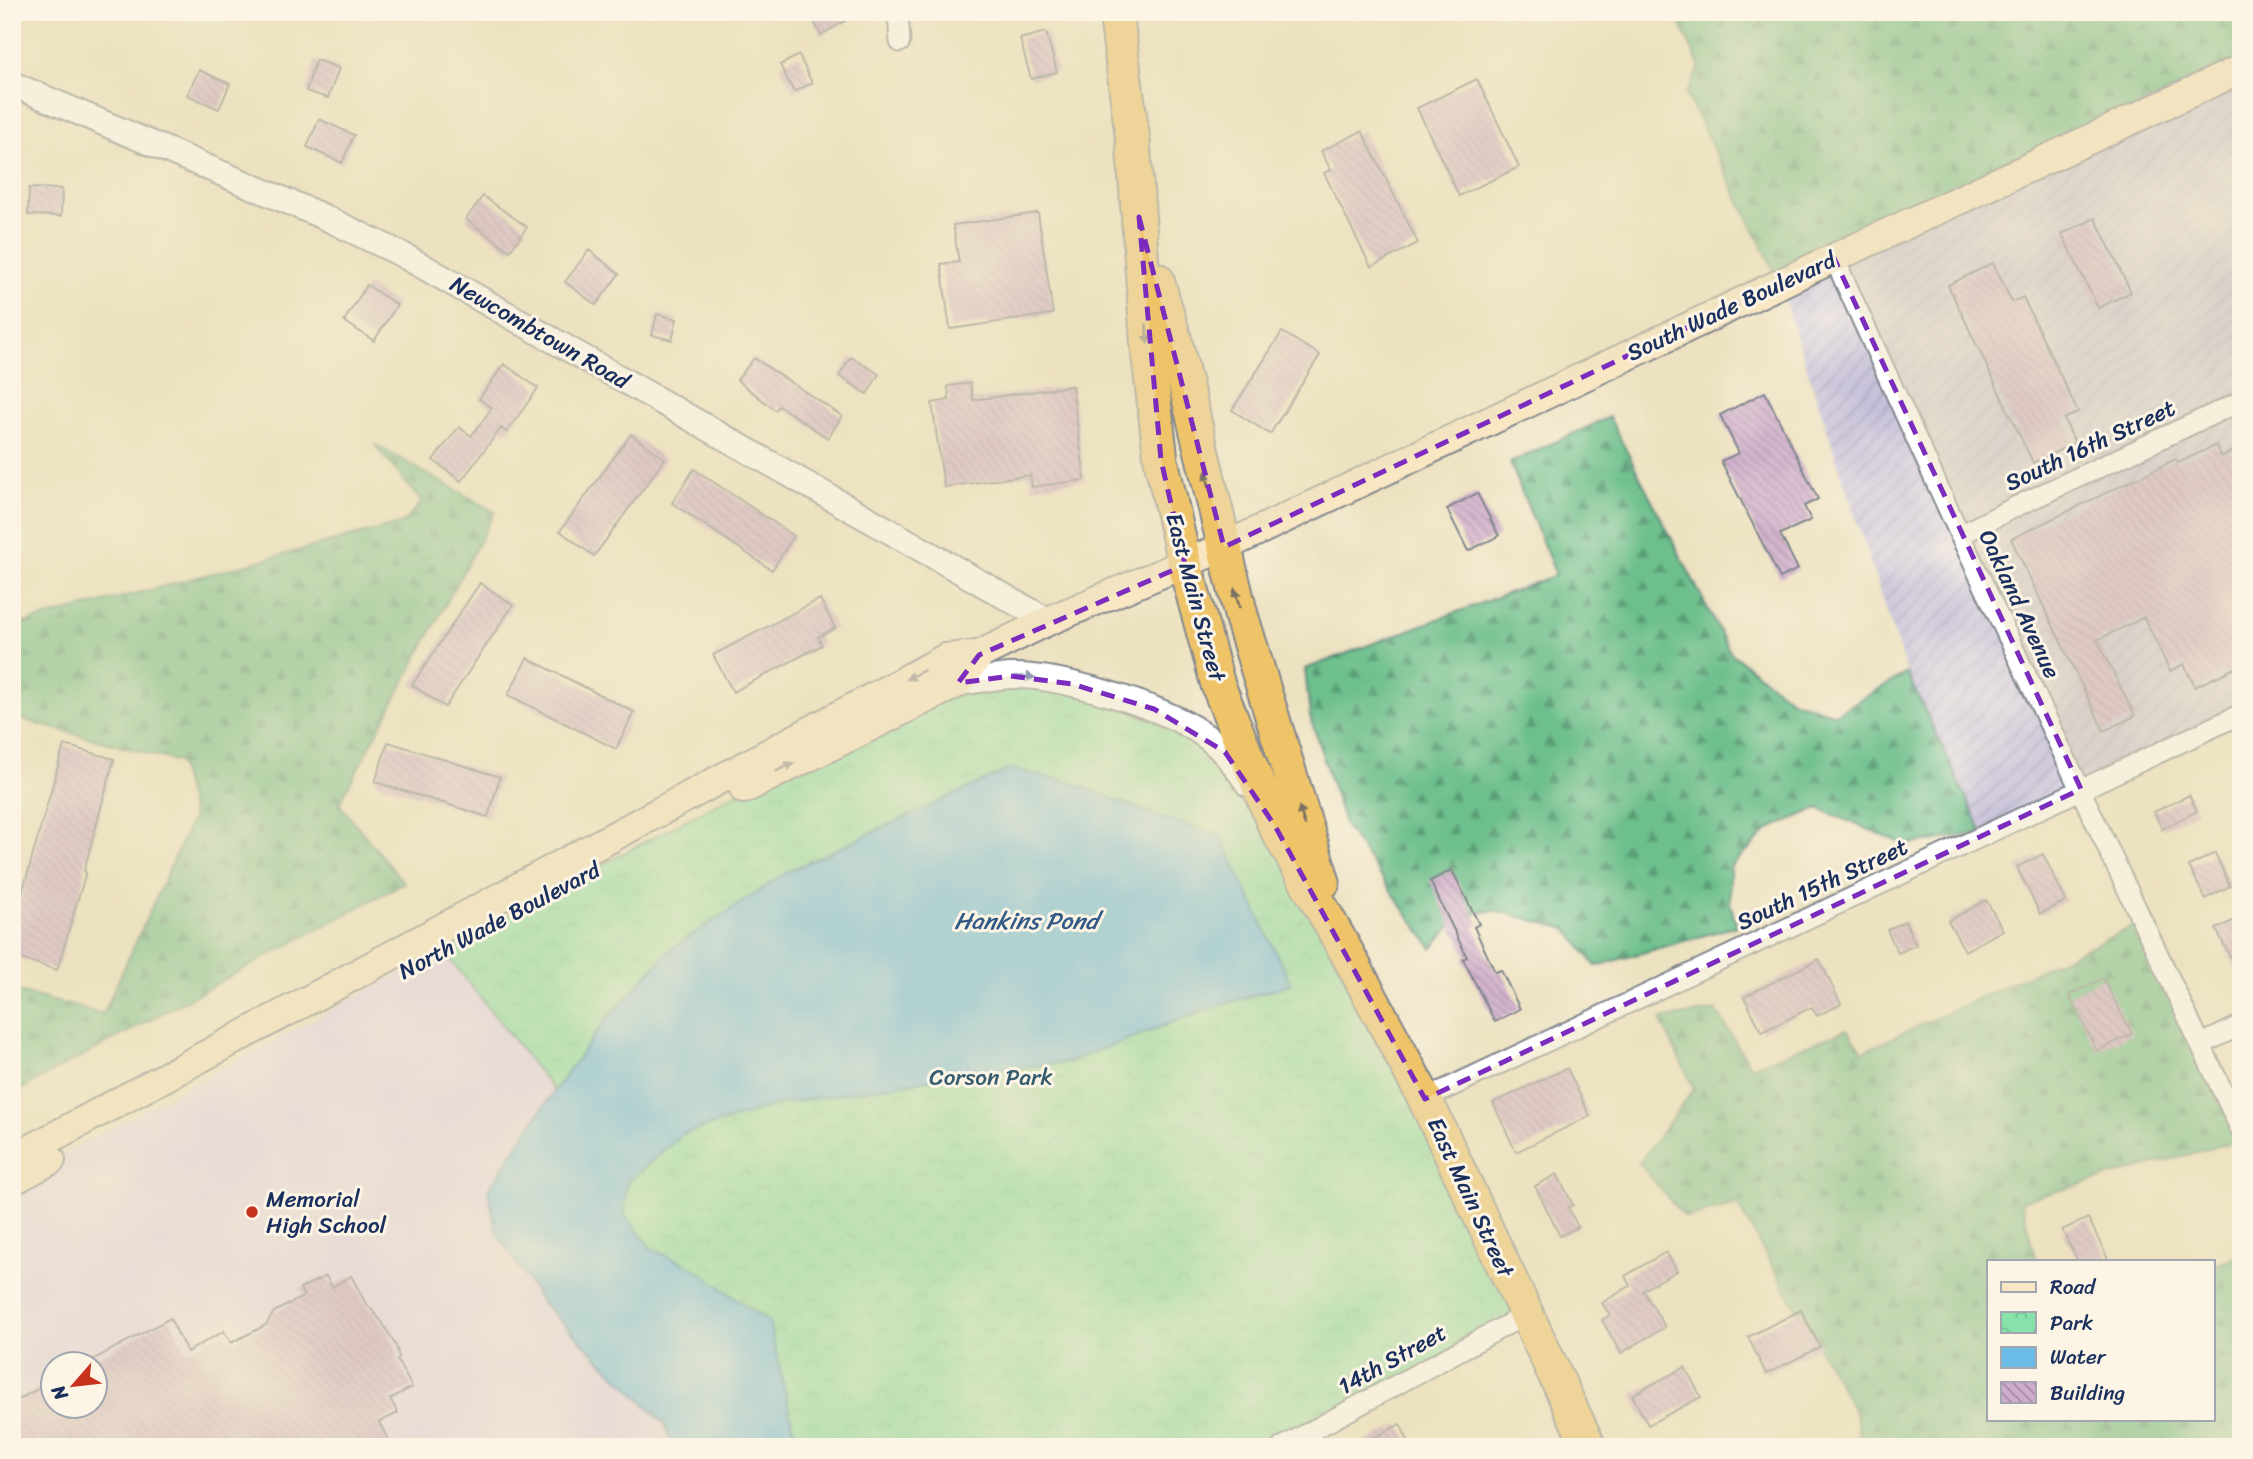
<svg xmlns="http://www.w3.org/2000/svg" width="2253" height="1459" font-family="Sriracha,sans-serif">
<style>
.built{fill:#e3d3f2;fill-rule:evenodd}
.industrial{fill:url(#industrial-furrows)}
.forest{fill:url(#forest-firs);stroke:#447775;stroke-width:2}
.park{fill:url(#park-crowns);stroke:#518883;stroke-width:2}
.water{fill:#6abce6;stroke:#4276a2;stroke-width:2}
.building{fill:url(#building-back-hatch)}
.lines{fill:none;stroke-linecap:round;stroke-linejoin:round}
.minor-casing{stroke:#84888f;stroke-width:23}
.tertiary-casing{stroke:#84888f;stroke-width:28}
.secondary-casing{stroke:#84888f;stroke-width:32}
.trunk-casing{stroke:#84888f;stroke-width:37}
.minor{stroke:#fff;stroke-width:19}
.tertiary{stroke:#fff;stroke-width:24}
.secondary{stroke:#f9e7c3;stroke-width:28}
.trunk{stroke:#efc469;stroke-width:33}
.oneway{fill:#7a7263}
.oneway2{fill:#8a8b90}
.oneway3{fill:#8d97ae}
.marked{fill:none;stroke:#7b2cbf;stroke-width:5;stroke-dasharray:14 9;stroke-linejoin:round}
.poi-dot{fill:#c8321e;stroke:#fcf5e5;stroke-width:2.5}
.labels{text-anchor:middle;stroke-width:6;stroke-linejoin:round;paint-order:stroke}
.street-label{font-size:23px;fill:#1b2f5e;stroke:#fcf5e5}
.park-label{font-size:23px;fill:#365c70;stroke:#fcf5e5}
.poi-label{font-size:23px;fill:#1b2f5e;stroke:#fcf5e5;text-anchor:start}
.water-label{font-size:24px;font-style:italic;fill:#335987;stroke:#fcf5e5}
</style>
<defs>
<pattern id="industrial-furrows" width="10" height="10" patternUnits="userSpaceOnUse" patternTransform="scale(1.75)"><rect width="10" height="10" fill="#c6c0da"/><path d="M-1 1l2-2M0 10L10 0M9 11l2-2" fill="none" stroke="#aaa5be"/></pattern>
<pattern id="forest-firs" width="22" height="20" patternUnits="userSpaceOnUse" patternTransform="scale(1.75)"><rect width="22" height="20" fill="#6dbf8c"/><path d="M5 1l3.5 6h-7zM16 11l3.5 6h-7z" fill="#599c76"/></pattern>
<pattern id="park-crowns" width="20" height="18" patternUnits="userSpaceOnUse" patternTransform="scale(1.75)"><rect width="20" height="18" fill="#87e1a8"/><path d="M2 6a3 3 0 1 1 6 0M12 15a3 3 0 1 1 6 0" fill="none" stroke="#74c193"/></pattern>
<pattern id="building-back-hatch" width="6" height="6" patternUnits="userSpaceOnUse" patternTransform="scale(1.75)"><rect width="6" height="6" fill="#ceaacb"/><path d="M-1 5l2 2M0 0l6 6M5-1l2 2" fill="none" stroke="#a68ba8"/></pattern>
</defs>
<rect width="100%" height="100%" fill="#fcf5e5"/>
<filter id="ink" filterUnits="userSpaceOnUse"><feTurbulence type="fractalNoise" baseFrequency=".0143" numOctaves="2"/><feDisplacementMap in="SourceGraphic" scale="14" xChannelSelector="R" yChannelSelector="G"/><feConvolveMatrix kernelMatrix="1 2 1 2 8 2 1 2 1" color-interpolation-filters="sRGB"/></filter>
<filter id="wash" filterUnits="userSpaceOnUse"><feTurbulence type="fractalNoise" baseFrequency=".00686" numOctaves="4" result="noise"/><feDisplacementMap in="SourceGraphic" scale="28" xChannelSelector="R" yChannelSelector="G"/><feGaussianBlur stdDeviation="1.57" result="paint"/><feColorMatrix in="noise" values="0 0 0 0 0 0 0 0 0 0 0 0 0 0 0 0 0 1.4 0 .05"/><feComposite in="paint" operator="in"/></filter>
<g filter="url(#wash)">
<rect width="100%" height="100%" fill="#ece1c0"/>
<path class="built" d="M443,950l111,141 -66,99 54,112 122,121 9,24h-661v-266zM52,1364h42v42h-42z"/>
<polygon class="industrial" points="2241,59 2241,712 1983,833 1907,673 1776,274"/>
<g class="forest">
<polygon points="1675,12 2241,12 2241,59 1776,274 1686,94 1700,67"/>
<polygon points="1609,417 1730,652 1791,700 1835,714 1907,673 1983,833 1905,845 1818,808 1769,829 1730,867 1730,903 1737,926 1596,966 1567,929 1494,910 1459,916 1432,948 1345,826 1310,716 1305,669 1556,575 1510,463"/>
<polygon points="374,444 495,512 339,804 404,883 12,1094 12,990 103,1014 193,817 179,762 12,717 12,626 403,523 422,502"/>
<polygon points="2149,919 2241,1113 2241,1140 2021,1201 2036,1261 1989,1261 1989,1419 2213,1419 2213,1266 2241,1255 2241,1447 1861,1447 1856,1414 1737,1204 1685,1218 1639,1163 1694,1089 1660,1019 1716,1010 1751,1067 1848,1029 1862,1052"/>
</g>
<polygon class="park" points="958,683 1072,684 1225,752 1525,1315 1282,1447 673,1447 664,1423 542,1302 497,1233 488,1190 554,1091 443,950 768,776"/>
<polygon class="water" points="1010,769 1070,782 1157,816 1220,835 1291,984 1211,1008 1065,1063 975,1072 780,1104 683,1134 627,1182 624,1214 652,1249 691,1266 769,1322 798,1447 673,1447 664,1423 542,1302 497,1233 488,1190 554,1091 604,1022 671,949 789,871"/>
<g id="blocks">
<g class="building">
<polygon points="809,12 860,12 821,35"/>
<polygon points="1046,32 1057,72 1031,79 1020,39"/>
<polygon points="799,55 812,83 794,92 780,65"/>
<polygon points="316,60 339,68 328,98 306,91"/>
<polygon points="199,70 230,84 219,109 187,95"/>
<polygon points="1477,79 1519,167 1459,196 1417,108"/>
<polygon points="319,119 354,135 342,163 307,147"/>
<polygon points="1362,131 1418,243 1371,267 1324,173 1331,170 1321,151"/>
<polygon points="29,188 62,189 61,216 28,215"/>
<polygon points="483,196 527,227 510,251 466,219"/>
<polygon points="1038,213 1053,314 950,329 941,264 959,262 953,225"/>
<polygon points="2095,218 2131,292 2098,308 2062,234"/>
<polygon points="589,250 619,274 596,305 565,282"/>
<polygon points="1993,263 2012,302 2023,297 2078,412 2064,419 2075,443 2033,463 1948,285"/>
<polygon points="367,285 397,305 374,341 344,321"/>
<polygon points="657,314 677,319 672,340 652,335"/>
<polygon points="1282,332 1320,355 1270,434 1232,410"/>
<polygon points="851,357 879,374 867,394 839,376"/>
<polygon points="754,358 842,416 828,438 779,406 775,410 737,380"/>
<polygon points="504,364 538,388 507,432 501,428 461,481 433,460 459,427 471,436 492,408 479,399"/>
<polygon points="970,383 973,400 1072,386 1085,480 1032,487 1030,475 944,487 932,403 949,400 948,386"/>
<polygon points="1765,392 1818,499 1804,506 1811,520 1780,534 1798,569 1780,578 1721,461 1739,453 1720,415"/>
<polygon points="631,434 665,459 594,556 560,531"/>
<polygon points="2216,445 2221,457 2241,447 2241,665 2195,687 2184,664 2170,671 2144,617 2097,640 2135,716 2104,731 2011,539 2176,459 2178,463"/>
<polygon points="694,469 794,536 772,570 672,503"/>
<polygon points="1477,493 1499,536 1468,551 1447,509"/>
<polygon points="480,583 513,605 445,707 412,685"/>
<polygon points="820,599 835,628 818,637 822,645 733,692 713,655"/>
<polygon points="527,658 634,712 616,749 508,695"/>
<polygon points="388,742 500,777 488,817 375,782"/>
<polygon points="64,745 114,759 84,871 86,872 57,970 12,956 12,929"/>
<polygon points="2189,795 2197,811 2162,829 2154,812"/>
<polygon points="2215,853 2230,886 2205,899 2189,866"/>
<polygon points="2043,854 2066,901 2040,914 2017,867"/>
<polygon points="1452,870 1479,924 1474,927 1495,972 1501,970 1520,1009 1495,1022 1463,959 1467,957 1430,881"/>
<polygon points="1986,900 2003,930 1965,951 1948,921"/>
<polygon points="2241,917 2241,978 2216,929"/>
<polygon points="1905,921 1916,945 1898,953 1887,930"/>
<polygon points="1819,959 1841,1004 1817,1016 1812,1007 1762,1032 1744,997"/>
<polygon points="2103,978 2132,1034 2097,1051 2069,995"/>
<polygon points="1567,1068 1590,1116 1516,1152 1493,1103"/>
<polygon points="1557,1174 1573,1205 1568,1207 1578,1227 1560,1236 1535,1186"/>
<polygon points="2088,1218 2109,1261 2078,1261 2062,1230"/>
<polygon points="1666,1252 1677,1271 1643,1290 1665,1327 1621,1353 1602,1320 1610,1315 1602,1303 1630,1286 1625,1276"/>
<polygon points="326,1276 332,1287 351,1276 365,1302 382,1322 396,1346 399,1358 397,1360 412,1387 390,1399 398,1413 379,1422 392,1447 12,1447 12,1403 52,1381 52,1406 94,1406 94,1359 170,1318 187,1352 224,1331 231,1343 266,1325 274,1312 304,1296 300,1288"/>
<polygon points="1801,1310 1820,1347 1766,1374 1748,1337"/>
<polygon points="1685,1367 1701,1397 1648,1425 1632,1395"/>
<polygon points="1400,1424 1411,1447 1356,1447"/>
</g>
</g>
</g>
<g filter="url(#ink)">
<use href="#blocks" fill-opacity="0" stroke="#84888f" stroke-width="2"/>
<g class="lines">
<defs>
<g id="minor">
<polyline points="898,12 900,42"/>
<polyline points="1834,258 1960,535 2241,1130"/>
<polyline points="1960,535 2017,506 2241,401"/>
<polyline points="2202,1044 2241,1025"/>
<polyline points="1425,1099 2241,714"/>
<polyline points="1282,1447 1525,1315"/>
</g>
<g id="tertiary">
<polyline points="12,84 324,217 401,254 1048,621"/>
<path d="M958,683c17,-2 35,-6 53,-7 47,-2 151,30 190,57 20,13 34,31 47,51"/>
</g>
<g id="secondary">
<polyline points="744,789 958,683 979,655"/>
<polyline points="12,1159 946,658 979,655 1048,621 1224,547 1834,258 2241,69"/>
<polyline points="12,1181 51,1160"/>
</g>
<g id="trunk">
<polyline points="1116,12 1133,141 1148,350 1161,460 1185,565 1218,685 1275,826 1346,951 1425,1099 1589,1447"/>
<polyline points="1157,280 1175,341 1241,615 1323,882"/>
</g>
</defs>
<use href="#minor" class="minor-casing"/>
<use href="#tertiary" class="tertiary-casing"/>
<use href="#secondary" class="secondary-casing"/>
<use href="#trunk" class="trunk-casing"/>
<use href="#minor" class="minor"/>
<use href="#tertiary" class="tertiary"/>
<use href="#secondary" class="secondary"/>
<use href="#trunk" class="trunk"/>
</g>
<defs><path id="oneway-solid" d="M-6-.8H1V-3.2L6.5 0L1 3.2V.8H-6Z" transform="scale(1.75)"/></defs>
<g class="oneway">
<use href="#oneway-solid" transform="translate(1147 334) rotate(86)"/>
<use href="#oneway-solid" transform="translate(1208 481) rotate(-104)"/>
<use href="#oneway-solid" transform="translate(1237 598) rotate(-105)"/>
<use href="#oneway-solid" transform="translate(1302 816) rotate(-107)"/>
</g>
<g class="oneway2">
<use href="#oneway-solid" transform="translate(915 675) rotate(152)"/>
<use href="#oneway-solid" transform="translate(785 767) rotate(-26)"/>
</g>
<use class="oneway3" href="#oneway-solid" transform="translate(1025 677) rotate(3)"/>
</g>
<path d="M0 0H2253V1459H0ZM1139,217l85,330 610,-289 247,531 -656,310 -150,-273 -50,-74 -71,-43 -82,-25 -61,-8 -53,7 21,-28 206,-90 -24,-105z" fill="#ece1c0" fill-opacity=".55" fill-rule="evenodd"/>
<path class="marked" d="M1139,217l85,330 610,-289 247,531 -656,310 -150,-273 -50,-74 -71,-43 -82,-25 -61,-8 -53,7 21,-28 206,-90 -24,-105z"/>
<circle class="poi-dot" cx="252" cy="1212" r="7"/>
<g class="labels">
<g class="street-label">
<text transform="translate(1731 306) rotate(-25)" y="8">South Wade Boulevard</text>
<text transform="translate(540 332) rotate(30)" y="8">Newcombtown Road</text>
<text transform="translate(2090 445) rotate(-25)" y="8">South 16th Street</text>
<text transform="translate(1196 597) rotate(75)" y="8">East Main Street</text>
<text transform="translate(2020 604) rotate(65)" y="8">Oakland Avenue</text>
<text transform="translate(1822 884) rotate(-25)" y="8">South 15th Street</text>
<text transform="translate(499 920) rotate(-28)" y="8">North Wade Boulevard</text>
<text transform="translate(1471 1197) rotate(65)" y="8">East Main Street</text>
<text transform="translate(1392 1359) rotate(-29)" y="8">14th Street</text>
</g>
<g class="park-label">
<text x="991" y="1085">Corson Park</text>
</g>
<g class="poi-label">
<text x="266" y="1207">Memorial<tspan x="266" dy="26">High School</tspan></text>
</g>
<g class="water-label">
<text x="1026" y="929">Hankins Pond</text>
</g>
</g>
<rect width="2253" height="1459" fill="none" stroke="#fcf5e5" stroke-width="42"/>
<rect x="1987" y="1260" width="228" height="161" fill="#fcf5e5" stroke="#a2a6af" stroke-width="2"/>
<rect x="2001" y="1282" width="35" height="10" fill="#f9e7c3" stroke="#a2a6af" stroke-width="2"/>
<text x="2050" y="1294" font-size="21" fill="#1b2f5e">Road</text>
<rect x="2001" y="1312" width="35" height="21" fill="url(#park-crowns)" stroke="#a2a6af" stroke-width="2"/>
<text x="2050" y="1330" font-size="21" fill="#1b2f5e">Park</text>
<rect x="2001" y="1347" width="35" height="21" fill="#6abce6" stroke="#a2a6af" stroke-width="2"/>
<text x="2050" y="1364" font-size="21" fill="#1b2f5e">Water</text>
<rect x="2001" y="1382" width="35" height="21" fill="url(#building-back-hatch)" stroke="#a2a6af" stroke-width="2"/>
<text x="2050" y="1400" font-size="21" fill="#1b2f5e">Building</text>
<g transform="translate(74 1385) rotate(242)"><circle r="33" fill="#fcf5e5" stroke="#a2a6af" stroke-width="2"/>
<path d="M0-5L12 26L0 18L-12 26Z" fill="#c8321e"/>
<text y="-10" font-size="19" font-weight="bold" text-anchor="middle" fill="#1b2f5e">N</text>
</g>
</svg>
